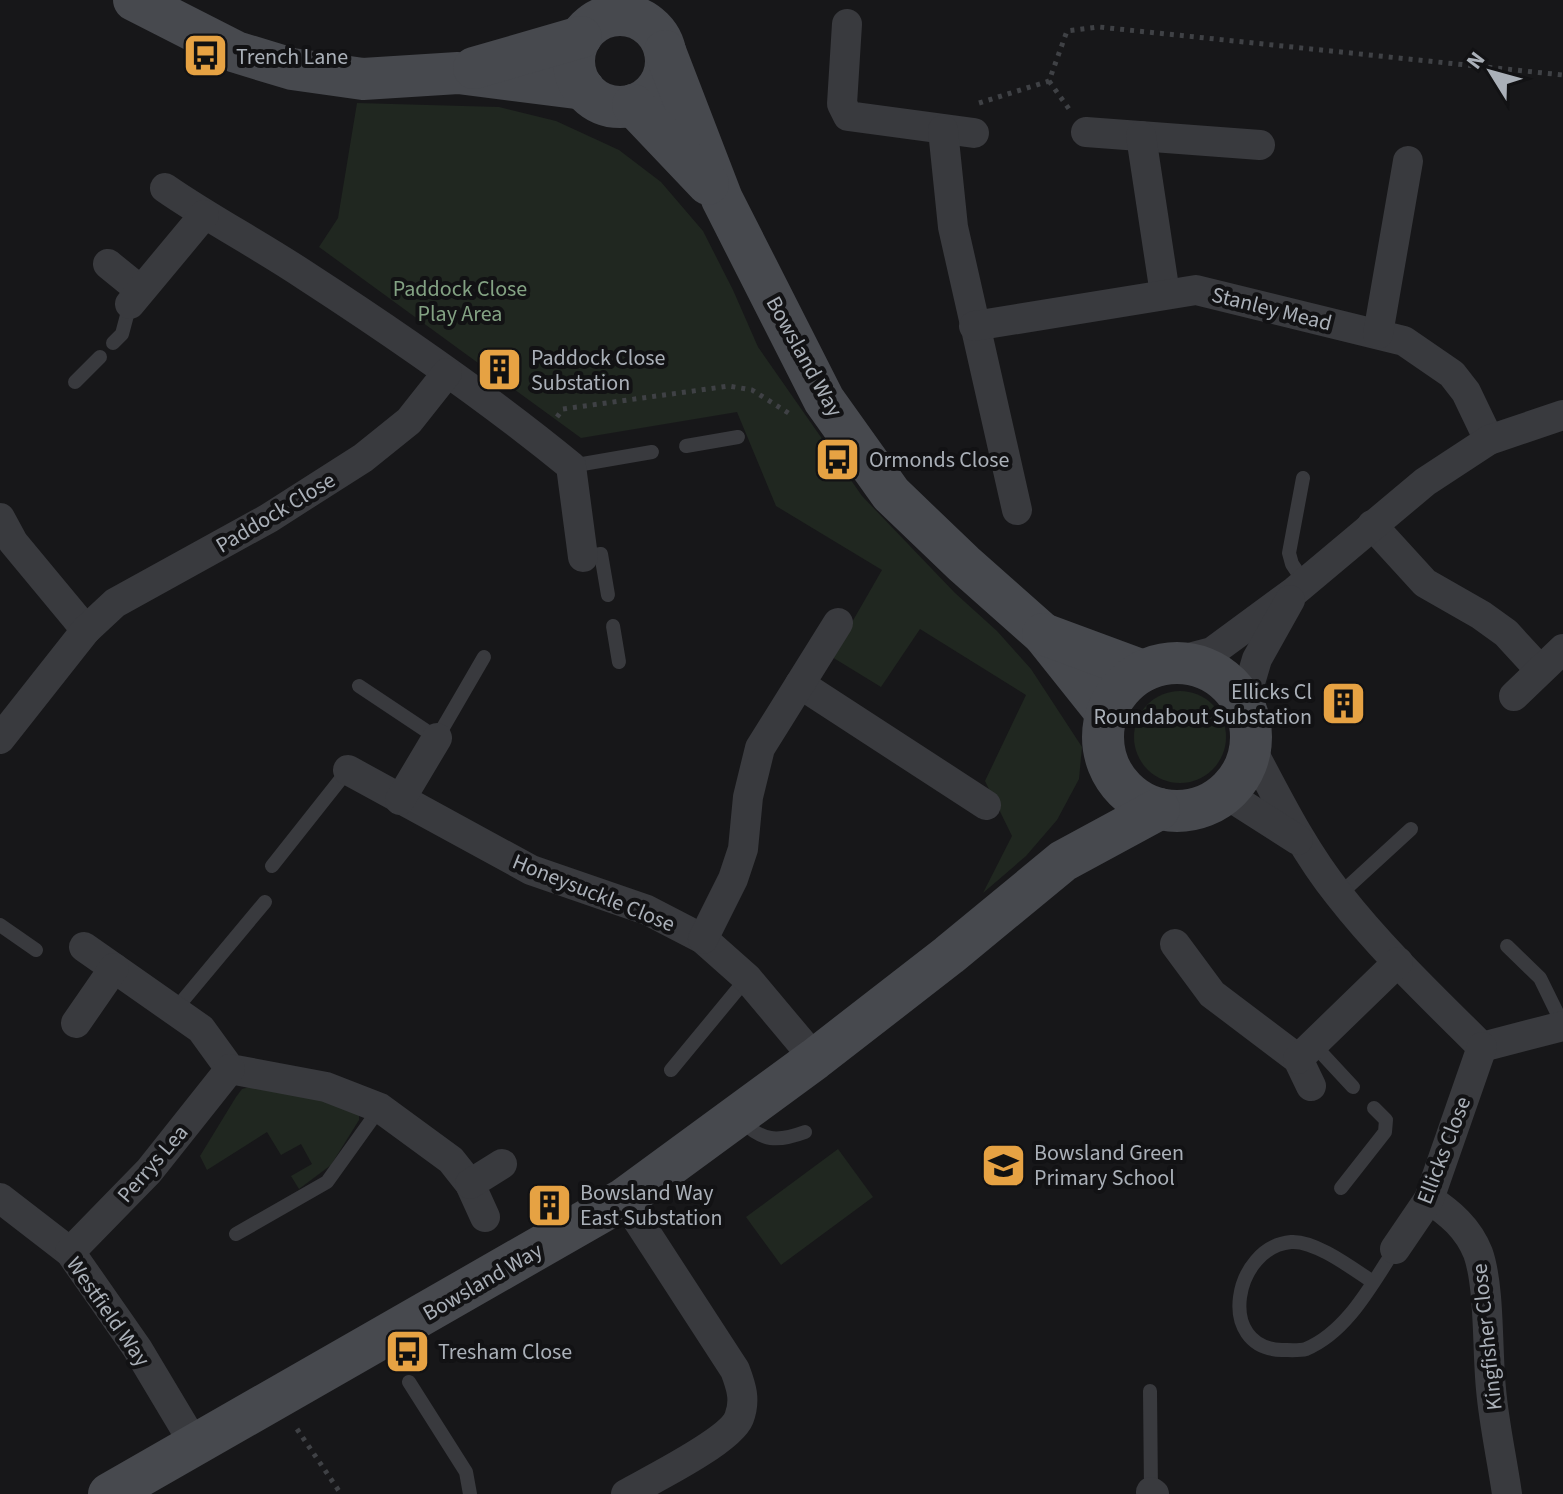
<svg xmlns="http://www.w3.org/2000/svg" width="1563" height="1494" font-family="'Source Sans 3',sans-serif">
<style>
.green{fill:#202720}
.lines{fill:none;stroke-linecap:round;stroke-linejoin:round}
.path{stroke:#3f4145;stroke-width:5;stroke-dasharray:4 6;stroke-linecap:butt}
.lane{stroke:#393a3e;stroke-width:14}
.street{stroke:#393a3e;stroke-width:30}
.secondary{stroke:#47494e;stroke-width:42}
.labels{text-anchor:middle;stroke-width:8;stroke-linejoin:round;paint-order:stroke}
.poi-label{font-size:22px;fill:#aab0b8;stroke:#121214;text-anchor:start}
.park-label{font-size:22px;fill:#83a283;stroke:#121214}
.street-label{font-size:22px;fill:#aab0b8;stroke:#121214}
</style>
<rect width="100%" height="100%" fill="#171719"/>
<g class="green">
<polygon points="357,103 499,107 556,121 619,150 661,182 703,231 733,290 758,347 862,496 955,593 997,631 1031,669 1082,747 1079,779 1057,820 1026,856 983,893 1012,836 985,781 1026,695 920,629 881,687 832,657 882,570 776,506 737,412 581,438 319,247 338,218"/>
<circle cx="1180" cy="737" r="46"/>
<polygon points="249,1087 301,1093 359,1111 359,1120 331,1165 299,1189 291,1176 312,1164 301,1144 281,1155 267,1132 207,1170 200,1156 236,1097 242,1089"/>
<polygon points="838,1149 873,1197 781,1265 746,1217"/>
</g>
<g class="lines">
<g class="path">
<polyline points="1049,81 1069,109"/>
<polyline points="979,103 1049,81 1067,31 1099,27 1563,75"/>
<polyline points="557,417 563,409 729,386 752,390 790,414"/>
<polyline points="297,1429 341,1494"/>
</g>
<g class="lane">
<polyline points="113,343 122,334 130,304"/>
<polyline points="75,382 100,357"/>
<polyline points="686,446 738,437"/>
<polyline points="571,466 652,452"/>
<polyline points="1303,478 1289,553 1292,564 1304,582"/>
<polyline points="583,557 601,554 608,595"/>
<polyline points="613,626 619,662"/>
<polyline points="359,686 437,738 484,657"/>
<polyline points="272,866 348,770"/>
<polyline points="1339,895 1411,829"/>
<polyline points="0,925 36,950"/>
<polyline points="1507,946 1540,978 1563,1025"/>
<polyline points="174,1011 265,902"/>
<polyline points="1314,1045 1353,1087"/>
<polyline points="671,1070 747,978"/>
<path d="M741,1120c21,22 37,22 64,12"/>
<polyline points="1341,1188 1385,1132 1386,1120 1374,1108"/>
<polyline points="236,1234 327,1182 380,1108"/>
<path d="M1373,1282c-20,-13 -58,-42 -82,-40 -57,5 -76,106 -9,108 7,0 17,1 24,-1 41,-17 66,-65 89,-100"/>
<polyline points="409,1382 466,1472 470,1494"/>
<polyline points="1150,1391 1151,1492"/>
</g>
<g class="street">
<polyline points="847,24 842,104 848,116 974,133"/>
<polyline points="943,130 953,227 1017,510"/>
<polyline points="1086,132 1260,145"/>
<polyline points="1141,136 1165,294"/>
<path d="M165,188c46,32 95,57 141,88 91,59 181,121 265,190l12,91"/>
<polyline points="108,264 140,290"/>
<polyline points="130,304 204,215"/>
<polyline points="974,326 1196,290 1404,341 1452,374 1466,392 1489,440"/>
<polyline points="1378,334 1408,161"/>
<polyline points="0,518 13,542 86,630"/>
<polyline points="1372,525 1425,583 1481,615 1506,633 1540,670"/>
<polyline points="1170,663 1212,652 1295,591 1425,482 1489,440 1563,415"/>
<polyline points="800,684 986,805"/>
<polyline points="1514,696 1563,649"/>
<polyline points="1244,703 1257,659 1290,600"/>
<polyline points="0,739 86,630 115,603 269,518 363,458 409,421 447,373"/>
<path d="M1251,748c27,51 52,102 88,147 43,55 94,103 143,152l81,-21"/>
<polyline points="348,770 531,870 647,910 703,939 747,978 815,1059"/>
<polyline points="1226,794 1298,840"/>
<polyline points="400,800 437,738"/>
<polyline points="703,939 733,879 743,849 748,797 760,748 838,623"/>
<polyline points="1175,944 1212,994 1298,1059 1311,1086"/>
<polyline points="84,947 201,1029 230,1069 326,1087 380,1108 451,1160 470,1184 485,1217"/>
<polyline points="76,1023 114,968"/>
<polyline points="1298,1059 1398,962"/>
<polyline points="470,1184 502,1164"/>
<polyline points="0,1198 70,1252 137,1348 195,1445"/>
<path d="M624,1199l111,171c6,16 11,30 4,48 -9,23 -88,62 -113,76"/>
<path d="M1429,1199c21,14 39,29 49,54 12,34 9,98 13,136 3,35 11,70 16,105"/>
<polyline points="1395,1249 1429,1199 1482,1047"/>
<polyline points="70,1252 149,1171 230,1069"/>
<polyline points="1151,1492 1154,1494"/>
</g>
<g class="secondary">
<polyline points="134,0 236,52 292,69 363,79 458,73 584,89"/>
<circle cx="620" cy="61" r="46"/>
<polyline points="665,51 722,199 824,400 891,494 964,564 1043,634 1106,713"/>
<polyline points="474,68 581,37"/>
<polyline points="633,105 708,184"/>
<polyline points="1043,634 1143,671"/>
<circle cx="1177" cy="737" r="74"/>
<polyline points="109,1494 624,1199 815,1059 949,955 1063,861 1159,809"/>
</g>
</g>
<defs>
<symbol id="bus-square" viewBox="-11 -11 22 22"><rect x="-9" y="-9" width="18" height="18" rx="4" fill="#e6a243" stroke="#121214"/><path d="M-5-6H5V4H4V6H2V4H-2V6H-4V4H-5ZM-3.5-4V0h7V-4ZM-3.5 1.2v1.5H-2V1.2ZM2 1.2v1.5H3.5V1.2Z" fill="#111"/></symbol>
<symbol id="building-square" viewBox="-11 -11 22 22"><rect x="-9" y="-9" width="18" height="18" rx="4" fill="#e6a243" stroke="#121214"/><path d="M-4-6H4V6H1V3H-1V6H-4ZM-2.5-4.3h1.7v1.8h-1.7ZM.8-4.3h1.7v1.8H.8ZM-2.5-1h1.7V.8h-1.7ZM.8-1h1.7V.8H.8Z" fill="#111"/></symbol>
<symbol id="school-square" viewBox="-11 -11 22 22"><rect x="-9" y="-9" width="18" height="18" rx="4" fill="#e6a243" stroke="#121214"/><path d="M0-5L7-2L0 1L-7-2ZM-4 1L0 2.5L4 1V4Q0 6-4 4Z" fill="#111"/></symbol>
</defs>
<g fill-rule="evenodd">
<use href="#bus-square" x="180" y="30" width="51" height="51"/>
<use href="#building-square" x="474" y="344" width="51" height="51"/>
<use href="#bus-square" x="812" y="434" width="51" height="51"/>
<use href="#building-square" x="1318" y="678" width="51" height="51"/>
<use href="#school-square" x="978" y="1140" width="51" height="51"/>
<use href="#building-square" x="524" y="1180" width="51" height="51"/>
<use href="#bus-square" x="382" y="1326" width="51" height="51"/>
</g>
<g class="labels">
<g class="poi-label">
<text x="236" y="64">Trench Lane</text>
<text x="531" y="365">Paddock Close<tspan x="531" dy="25">Substation</tspan></text>
<text x="869" y="467">Ormonds Close</text>
<text x="1312" y="699" text-anchor="end">Ellicks Cl<tspan x="1312" dy="25">Roundabout Substation</tspan></text>
<text x="1034" y="1160">Bowsland Green<tspan x="1034" dy="25">Primary School</tspan></text>
<text x="580" y="1200">Bowsland Way<tspan x="580" dy="25">East Substation</tspan></text>
<text x="438" y="1359">Tresham Close</text>
</g>
<g class="park-label">
<text x="460" y="296">Paddock Close<tspan x="460" dy="25">Play Area</tspan></text>
</g>
<g class="street-label">
<text transform="translate(1272 308) rotate(14)" y="8">Stanley Mead</text>
<text transform="translate(805 356) rotate(61)" y="8">Bowsland Way</text>
<text transform="translate(275 512) rotate(-31)" y="8">Paddock Close</text>
<text transform="translate(594 892) rotate(22)" y="8">Honeysuckle Close</text>
<text transform="translate(1443 1150) rotate(-69)" y="8">Ellicks Close</text>
<text transform="translate(152 1163) rotate(-49)" y="8">Perrys Lea</text>
<text transform="translate(482 1281) rotate(-30)" y="8">Bowsland Way</text>
<text transform="translate(109 1311) rotate(55)" y="8">Westfield Way</text>
<text transform="translate(1486 1337) rotate(-96)" y="8">Kingfisher Close</text>
</g>
</g>
<g transform="translate(1491 72) rotate(307)" stroke="#121214" stroke-width="6" paint-order="stroke">
<path d="M0-6L14 30L0 20L-14 30Z" fill="#aab0b8"/>
<text y="-12" font-size="22" font-weight="bold" text-anchor="middle" fill="#aab0b8">N</text>
</g>
</svg>
